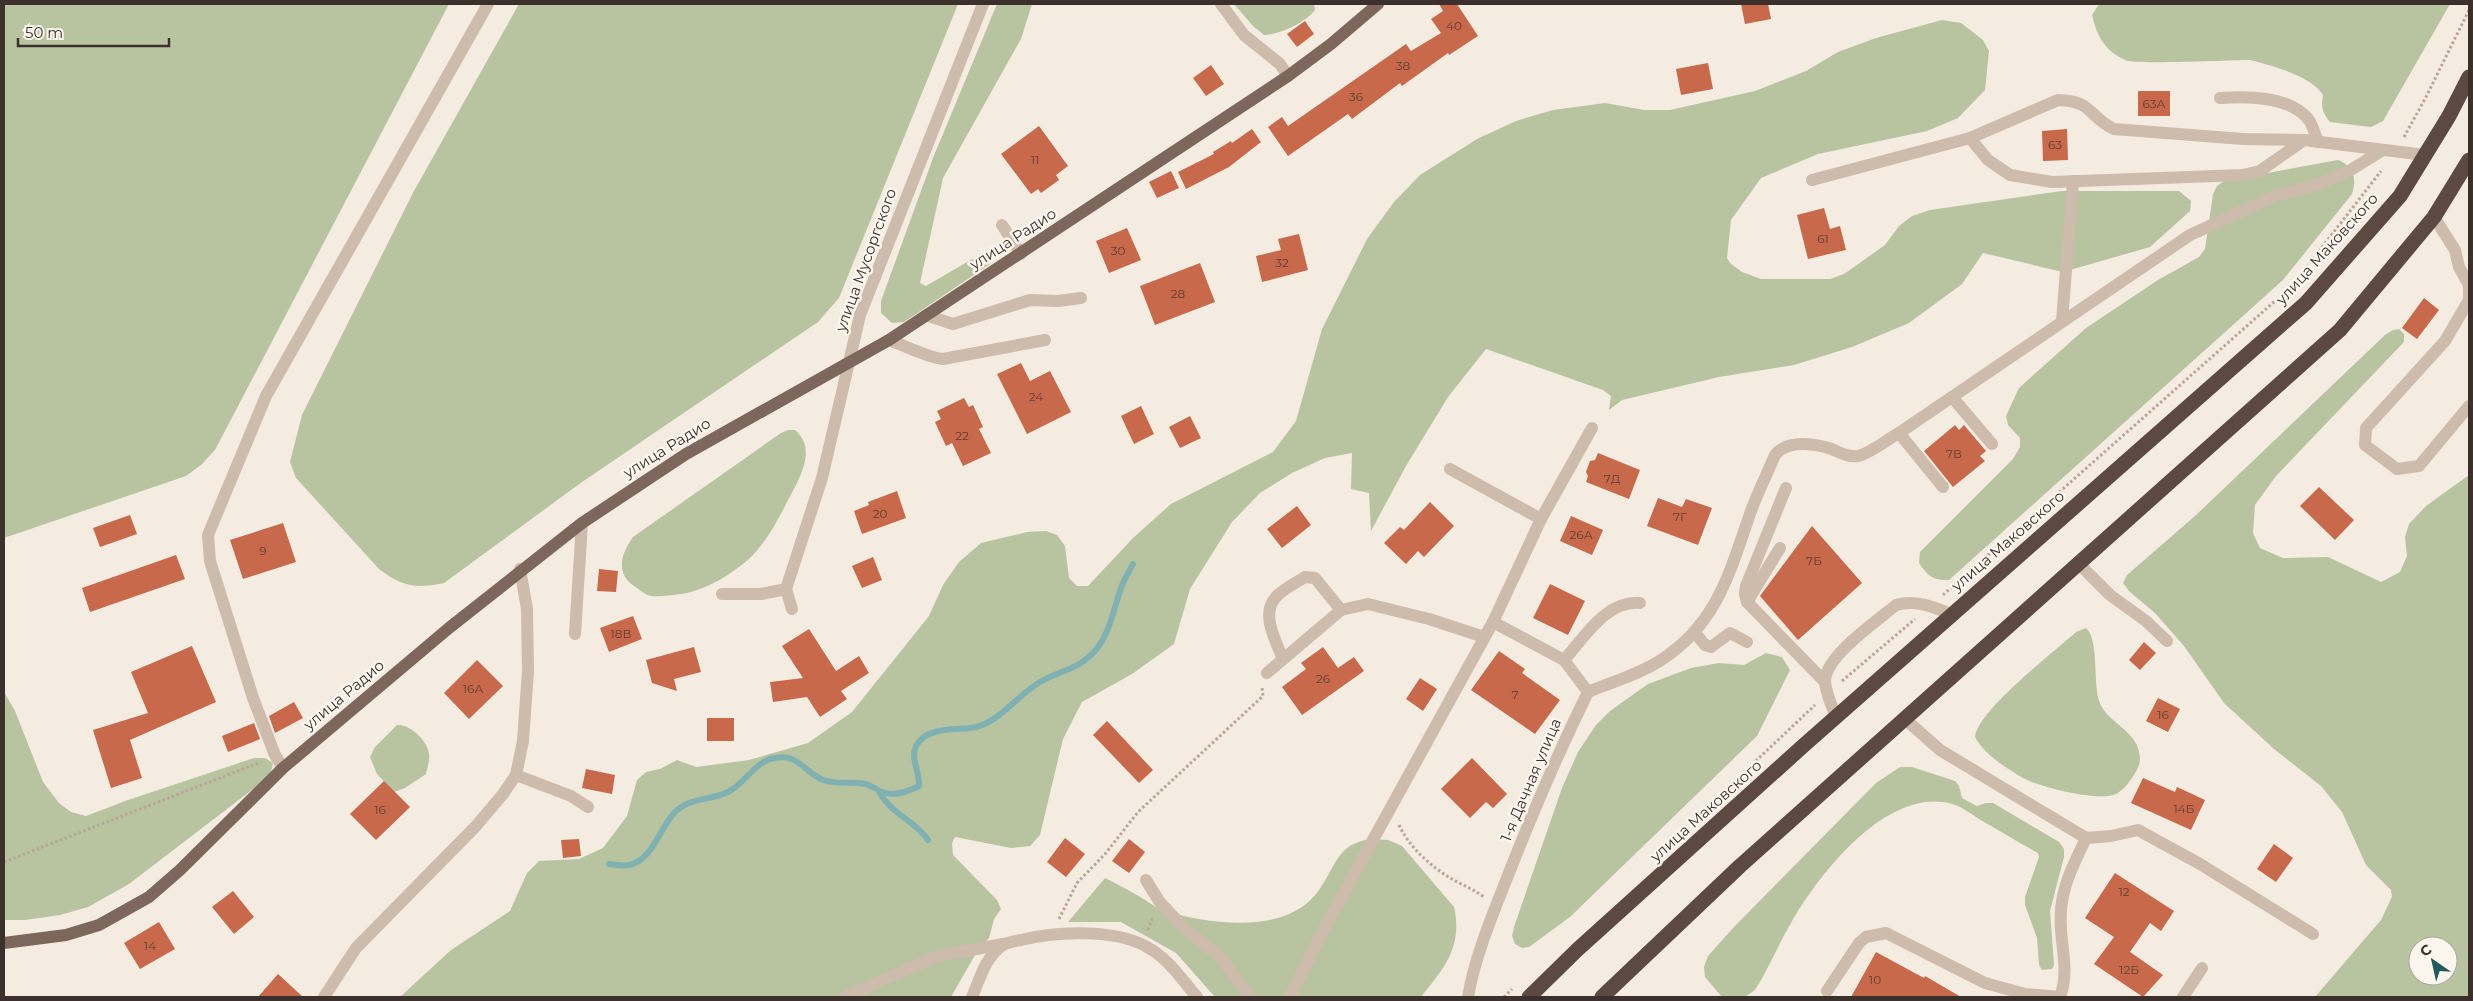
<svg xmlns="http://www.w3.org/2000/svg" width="2473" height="1001" font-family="Montserrat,sans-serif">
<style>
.green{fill:#b8c4a0;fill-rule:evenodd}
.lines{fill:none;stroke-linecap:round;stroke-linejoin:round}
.stream{stroke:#7fb0b2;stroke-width:6}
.building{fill:#c8694b}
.path{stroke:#b9a596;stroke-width:3;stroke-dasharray:2.5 2.5;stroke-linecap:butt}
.minor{stroke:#cdbbac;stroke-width:12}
.major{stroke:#7d675c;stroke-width:12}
.highway{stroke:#5c4a42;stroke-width:15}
.labels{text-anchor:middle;stroke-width:5;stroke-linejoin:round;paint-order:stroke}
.number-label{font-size:12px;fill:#5e3e33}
.street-label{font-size:15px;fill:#3b302b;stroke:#fbf5ee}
</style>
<rect width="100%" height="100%" fill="#f4ebe1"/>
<g class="green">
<polygon points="4,4 449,4 215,450 201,465 186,476 4,538"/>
<path d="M519,4h439l-119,294 -21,24 -236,160 -138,101c-27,6 -42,4 -65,-14l-83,-91 -6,-16 12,-47 112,-224z"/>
<polygon points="997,4 1032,4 1021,39 943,178 920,283 926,286 986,251 992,254 990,264 904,322 892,323 881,313 881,301 933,158"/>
<path d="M1234,4h80l1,6c-9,12 -36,25 -51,25l-11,-9z"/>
<path d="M2099,4h351l-67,117 -12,6 -41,-5c-8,-10 -9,-15 -7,-27 -10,-18 -54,-31 -74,-35 -19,0 -115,5 -124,0 -21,-10 -28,-24 -33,-45z"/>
<polygon points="1942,20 1961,23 1983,40 1989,51 1985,90 1958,118 1927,131 1818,154 1761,178 1731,220 1727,258 1730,263 1742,272 1761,279 1830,279 1844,274 1885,245 1899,226 1912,216 1930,210 2062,191 2179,191 2191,201 2190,211 2150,247 2063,272 1983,253 1962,284 1909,323 1852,347 1794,365 1719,377 1622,400 1609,410 1611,396 1603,390 1486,349 1448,397 1406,466 1371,531 1369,493 1351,489 1352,453 1325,458 1292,473 1260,493 1232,522 1190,589 1174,644 1132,674 1082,702 1063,739 1040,835 1030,846 1011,848 955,837 952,843 953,855 997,900 1001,909 994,919 989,938 979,948 951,997 400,997 451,950 510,911 527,873 539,861 579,859 603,848 627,816 637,780 646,772 660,769 677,760 696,767 749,760 808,743 852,712 929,616 943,585 959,562 981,543 1027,532 1046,531 1057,535 1065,546 1069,578 1077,586 1088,586 1133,538 1171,504 1273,452 1296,421 1322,329 1367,239 1394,202 1420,175 1477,139 1516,121 1553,110 1605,103 1644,110 1670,110 1755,91 1806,71 1838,52 1876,38"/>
<path d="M2338,160c16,6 19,18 14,34l-69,86 -334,300c-16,1 -21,-4 -30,-17l1,-11 93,-93 7,-12v-9l-12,-13 -2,-9 13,-28 67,-60 72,-48 41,-23 6,-8 8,-55 4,-8 7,-5z"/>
<path d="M2399,329l5,5v8l-128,134 -21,29 -2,28 7,15 23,10 45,-1 53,25 19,-10 7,-16 -2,-19 4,-13 17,-18 43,-31v522h-154l66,-77 11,-23 -1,-7 -25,-25 -24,-53 -21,-26 -47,-37 -50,-46 -40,-57 -29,-33 -25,-21 -7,-9 4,-8 68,-59 190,-181 8,-5zM2418,946h30v30h-30z"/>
<path d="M788,430h7c18,15 10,37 1,55 -13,24 -25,52 -45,72 -17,16 -46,34 -70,37 -9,1 -22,3 -30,2 -5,-1 -10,-5 -14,-8 -22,-13 -17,-33 -4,-51l148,-104z"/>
<path d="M2086,628c13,11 7,54 13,73 8,23 40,29 41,57 0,8 -4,14 -8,20 -4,6 -10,13 -16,16 -17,8 -76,-7 -93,-16 -17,-10 -39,-24 -48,-41 2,-26 79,-85 101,-105z"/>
<polygon points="1766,653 1782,657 1790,670 1757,736 1570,917 1529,947 1522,948 1515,944 1512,936 1514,927 1562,788 1578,752 1596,725 1610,711 1648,684 1691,668 1719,663 1744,665"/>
<polygon points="4,692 15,711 43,782 59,803 71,812 86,816 128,800 254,758 265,758 273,763 270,776 129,884 88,907 60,915 25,920 4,920"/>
<path d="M397,725c13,-1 31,16 32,29 1,7 -2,14 -3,20l-21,14 -11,4 -17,-18 -7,-17 5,-10z"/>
<path d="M1900,767h12l43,14 4,5 3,12 15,8 9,-3h7l66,39 5,7v8l-14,54 4,54 -2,4 -10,1 -3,-5 -2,-27 -12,-33v-8l14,-40 -1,-4c-20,-11 -40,-23 -59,-34 -8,-5 -18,-13 -27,-15 -65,-18 -133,70 -161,119 -13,22 -22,45 -36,67l-10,7h-23l-17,-20 -1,-10 4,-11 25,-28 143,-145z"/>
<path d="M1372,839l16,1 14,6 52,61c9,40 -10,61 -33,90h-206l-39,-44 -55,-31h-53l37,-44c10,5 20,10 30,16 10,5 20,14 30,17 44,13 118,24 151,-17 20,-25 19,-51 56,-55z"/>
</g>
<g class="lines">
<g class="stream">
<path d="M879,791c12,24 35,28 49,49"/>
<path d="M609,864c6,1 14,2 20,1 24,-5 31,-38 46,-53 15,-15 35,-11 53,-20 16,-8 25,-27 42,-33 28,-8 32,12 53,21 14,5 28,1 42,4 7,1 14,8 21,9 10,3 23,-2 33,-7 1,-13 -9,-28 -3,-40 10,-19 38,-16 55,-18 28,-4 46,-33 69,-46 16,-10 35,-12 50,-26 19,-17 23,-45 31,-68 3,-9 8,-16 12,-24"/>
</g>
</g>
<g class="building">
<polygon points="1439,4 1457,4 1478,36 1449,55 1448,53 1402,86 1400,83 1352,119 1348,114 1288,156 1268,127 1282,117 1288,126 1406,44 1411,51 1441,33 1431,19 1443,11"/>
<polygon points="1741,4 1768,4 1771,19 1745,24"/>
<polygon points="1305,21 1314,34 1297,47 1287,34"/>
<polygon points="1708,63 1713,89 1681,95 1676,69"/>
<polygon points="1211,65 1224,84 1206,96 1193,78"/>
<rect x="2138" y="91" width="32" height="25"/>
<polygon points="1039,126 1068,166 1056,175 1059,180 1041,193 1038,189 1031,194 1001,154"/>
<polygon points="1252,129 1261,142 1229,167 1186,189 1178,172 1214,154 1213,152 1231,141 1232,143"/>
<polygon points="2067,129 2068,160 2043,161 2042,131"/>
<polygon points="1171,171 1179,188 1157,198 1149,182"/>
<polygon points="1824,208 1830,229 1840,226 1846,250 1808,259 1797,215"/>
<polygon points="1127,228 1141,260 1109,273 1096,241"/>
<polygon points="1299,234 1308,270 1262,282 1256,256 1281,250 1278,239"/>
<polygon points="1200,263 1215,302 1155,325 1140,286"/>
<polygon points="2424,298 2439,310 2417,339 2402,328"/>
<polygon points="1021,363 1030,381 1050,371 1071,412 1027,434 997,374"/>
<polygon points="964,398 969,407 973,405 983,427 979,429 991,453 963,466 952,443 946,446 935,422 941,419 937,411"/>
<polygon points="1141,406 1154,434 1134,444 1121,416"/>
<polygon points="1190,416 1201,438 1180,448 1169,427"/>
<polygon points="1955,425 1959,430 1964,425 1986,451 1980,456 1985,461 1953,487 1924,451"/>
<polygon points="1598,453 1640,470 1629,499 1586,482 1588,476 1586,472 1590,461 1595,460"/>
<polygon points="2319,487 2354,520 2335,540 2300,506"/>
<polygon points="897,491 906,518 862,534 854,511 869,505 868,502"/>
<polygon points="1658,498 1682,507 1686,499 1712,508 1698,545 1647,526"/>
<polygon points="1430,502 1454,526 1424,557 1418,551 1406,564 1384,543 1400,527 1404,530"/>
<polygon points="1297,506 1311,525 1282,548 1267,529"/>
<polygon points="130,515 137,534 100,547 93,528"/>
<polygon points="1571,516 1603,530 1592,555 1560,541"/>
<polygon points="283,523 296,562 243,579 230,540"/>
<polygon points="1812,526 1862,583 1798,640 1760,596"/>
<polygon points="176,555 185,579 90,612 82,588"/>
<polygon points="873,557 882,580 862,588 852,566"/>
<polygon points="599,569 618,571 616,592 597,591"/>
<polygon points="1550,584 1585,601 1568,635 1533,618"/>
<polygon points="633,616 642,639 609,652 600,628"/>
<polygon points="809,629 836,671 859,656 869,673 841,691 847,699 820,717 807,697 773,702 770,682 803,678 782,646"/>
<polygon points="2144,642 2156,653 2140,670 2129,660"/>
<polygon points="192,646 216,702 130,740 142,778 111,788 93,730 148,713 131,672"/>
<polygon points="694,647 701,672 674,679 677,691 652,683 646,660"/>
<polygon points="1323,647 1338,668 1354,657 1364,671 1302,715 1282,687 1306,669 1301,663"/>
<polygon points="1499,651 1525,669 1522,673 1560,700 1535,734 1471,690"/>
<polygon points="477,660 503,686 469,719 444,693"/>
<polygon points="1420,678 1437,689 1423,711 1406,699"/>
<polygon points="2158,698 2180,709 2168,732 2146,721"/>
<polygon points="294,702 303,718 275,733 269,716"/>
<rect x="707" y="718" width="27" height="23"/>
<polygon points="1107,721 1153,770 1139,783 1093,735"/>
<polygon points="254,723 260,739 228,752 222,736"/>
<polygon points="1472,758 1507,794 1493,808 1486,802 1470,818 1441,789"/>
<polygon points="586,769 615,775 612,794 582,788"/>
<polygon points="2143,778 2175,792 2177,787 2205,800 2191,830 2131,803"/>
<polygon points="384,781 410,807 376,840 350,814"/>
<polygon points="1065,838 1085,854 1066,877 1047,862"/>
<polygon points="579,839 581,856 563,858 561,840"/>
<polygon points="1129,839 1145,852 1129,873 1112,861"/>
<polygon points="2274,844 2293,858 2276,882 2257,869"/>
<polygon points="2115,873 2174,911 2161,931 2150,923 2130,952 2163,975 2143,997 2094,964 2114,937 2085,918"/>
<polygon points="233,891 254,917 234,934 212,907"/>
<polygon points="159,922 175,949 140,969 124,943"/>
<polygon points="1876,952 1924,978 1925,976 1961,997 1851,997"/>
<polygon points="278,974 303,997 258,997"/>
</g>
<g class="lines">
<g class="path">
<polyline points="2404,137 2426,97 2469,10"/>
<polyline points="1943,595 2292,286 2381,171"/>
<polyline points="1842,681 1915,619"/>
<polyline points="1723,792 1815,705"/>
<path d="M1399,825c10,21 28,38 48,51 12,8 25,12 37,21"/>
<polyline points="4,862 261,762"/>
<polyline points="1059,919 1077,883 1105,854 1138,812 1263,696 1262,687"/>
<polyline points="1148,930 1153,917"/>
<polyline points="1504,997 1512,989"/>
</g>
<g class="minor">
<polyline points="1221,4 1244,35 1280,64 1288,76"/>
<path d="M2220,98c26,-2 71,-2 89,22 4,6 6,15 9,22"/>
<polyline points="1970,138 1988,160 2010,175 2052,182 2243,175 2260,171 2304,140"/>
<path d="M1812,180l158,-42 88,-38c36,1 30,17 56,29l129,10 61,1 121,15"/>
<polyline points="2434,217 2455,250 2459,267 2469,285 2469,300 2445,341 2366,428 2365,445 2397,469 2419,466 2469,406"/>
<polyline points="1002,225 1021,254"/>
<polyline points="926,315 953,324 1030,300 1058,301 1081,298"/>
<polyline points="2062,321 2073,181"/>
<path d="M889,340c17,6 37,17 54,19l102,-19"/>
<polyline points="1952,397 1992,444"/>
<polyline points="1899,433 1943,487"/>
<polyline points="1450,469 1541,519"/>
<polyline points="1786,488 1746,586 1745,594 1747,602 1825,682"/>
<polyline points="2079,564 2110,595 2146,621 2167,641"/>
<polyline points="786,589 792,609"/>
<polyline points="722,594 761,594 786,589 822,478 860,315 983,4"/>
<polyline points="1747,602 1780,548"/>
<polyline points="1695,633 1705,645 1711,647 1730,633 1747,642"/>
<polyline points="575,634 582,523"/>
<path d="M1283,659c-7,-18 -23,-45 -7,-62 7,-8 20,-14 29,-20l10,1 26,32"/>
<path d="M1564,660c20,-22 42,-60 76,-57"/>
<polyline points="1267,673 1341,610 1368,604 1429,619 1484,637"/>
<path d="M1588,692c24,-10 52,-18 73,-32 57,-37 69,-89 90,-149 7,-19 16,-37 24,-56 11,-14 33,-12 50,-8 11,2 20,11 33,9 11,-2 30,-17 41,-23l291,-198 85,-39 44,-12 30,-13 34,-21"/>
<path d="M1836,717c-4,-11 -11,-25 -11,-37 2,-25 52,-59 71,-75 19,-6 38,2 55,9"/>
<polyline points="1905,719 1940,750 2086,838 2111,836 2138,830 2200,864 2313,934"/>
<polyline points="283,768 275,755 253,698 210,561 208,535 266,396 488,4"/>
<polyline points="516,775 571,796 588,807"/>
<polyline points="1146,880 1159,901 1182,926 1221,958 1250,997"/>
<polyline points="1827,991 1859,943 1866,937 1886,933 1985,983 2025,994 2061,997"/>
<polyline points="324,997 356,948 476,826 503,794 516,775 523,741 528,671 527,609 520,569"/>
<polyline points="844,997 938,956 1003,944"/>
<path d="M972,997c8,-18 13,-40 31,-52 4,-3 13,-4 18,-5 36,-9 99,-12 131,10 18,11 31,31 45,47"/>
<polyline points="1290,997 1325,927 1493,622 1541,519 1592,428"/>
<path d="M1468,997c7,-41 24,-81 39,-119 25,-64 51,-125 81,-186l-24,-32 -71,-38"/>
<path d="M2060,997c11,-30 -2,-56 1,-87 2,-27 14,-48 25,-72"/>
<polyline points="2183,997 2202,968"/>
</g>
<polyline class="major" points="4,943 66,935 99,925 149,897 180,870 283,768 449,628 582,523 686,454 889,340 1288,76 1331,44 1378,4"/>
<g class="highway">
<polyline points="1529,997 1577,950 1803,746 2306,303 2400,196 2449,116 2469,77"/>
<polyline points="1602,997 1740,866 2340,330 2434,217 2469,160"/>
</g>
</g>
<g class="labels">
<g class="number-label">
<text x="1454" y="30">40</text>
<text x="1403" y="70">38</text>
<text x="1356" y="101">36</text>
<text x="2154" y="108">63А</text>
<text x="2055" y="149">63</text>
<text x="1035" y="164">11</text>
<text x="1823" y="243">61</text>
<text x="1118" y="255">30</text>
<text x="1282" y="267">32</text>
<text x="1178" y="298">28</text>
<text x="1036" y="401">24</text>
<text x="962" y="440">22</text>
<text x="1954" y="458">7В</text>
<text x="1612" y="483">7Д</text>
<text x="880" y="518">20</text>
<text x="1680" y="521">7Г</text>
<text x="1581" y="539">26А</text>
<text x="263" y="555">9</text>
<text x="1814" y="565">7Б</text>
<text x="621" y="638">18В</text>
<text x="1323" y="683">26</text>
<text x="473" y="693">16А</text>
<text x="1515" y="699">7</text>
<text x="2163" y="719">16</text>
<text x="2184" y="813">14Б</text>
<text x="380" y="814">16</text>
<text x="2124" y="896">12</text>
<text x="150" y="950">14</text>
<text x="2129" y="974">12Б</text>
<text x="1875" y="984">10</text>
</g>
<g class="street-label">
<text transform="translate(1013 239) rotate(-33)" y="5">улица Радио</text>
<text transform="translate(2327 249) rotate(-48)" y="5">улица Маковского</text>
<text transform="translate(866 260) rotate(-70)" y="5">улица Мусоргского</text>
<text transform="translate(667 448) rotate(-32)" y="5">улица Радио</text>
<text transform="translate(2008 541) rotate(-41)" y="5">улица Маковского</text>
<text transform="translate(344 695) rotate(-40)" y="5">улица Радио</text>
<text transform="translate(1531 780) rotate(-67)" y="5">1-я Дачная улица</text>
<text transform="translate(1706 811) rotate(-42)" y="5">улица Маковского</text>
</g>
</g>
<rect width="2473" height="1001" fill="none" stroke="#3b302b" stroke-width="10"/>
<g transform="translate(2433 961) rotate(326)"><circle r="24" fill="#fbf5ee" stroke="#aea6a0"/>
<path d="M0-4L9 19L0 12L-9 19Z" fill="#1f5a5e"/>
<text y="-8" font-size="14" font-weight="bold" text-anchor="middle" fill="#3b302b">С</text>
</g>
<path d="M18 38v8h151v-8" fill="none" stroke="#3b302b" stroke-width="2.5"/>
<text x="25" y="38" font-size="15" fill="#3b302b" stroke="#fbf5ee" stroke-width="4" paint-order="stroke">50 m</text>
</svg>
